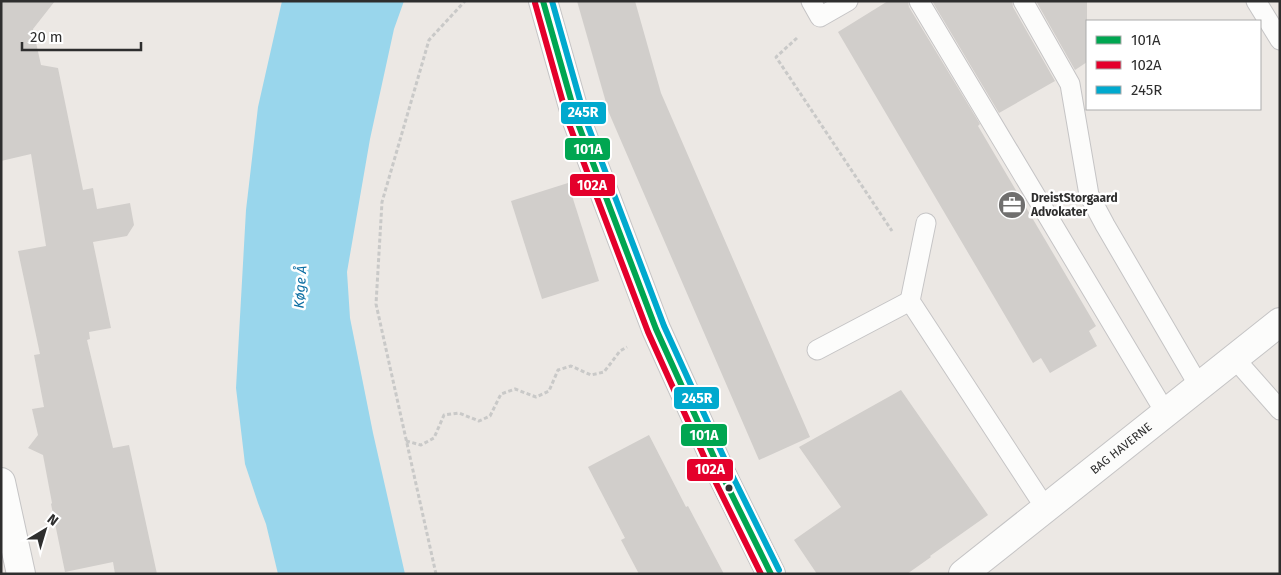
<svg xmlns="http://www.w3.org/2000/svg" width="1281" height="575" font-family="'Fira Sans',sans-serif">
<style>
.water{fill:#99d6ec}
.building{fill:#d1cecb}
.lines{fill:none;stroke-linecap:round;stroke-linejoin:round}
.service-casing{stroke:#c5c4c5;stroke-width:21}
.minor-casing{stroke:#c5c4c5;stroke-width:30}
.tertiary-casing{stroke:#c5c4c5;stroke-width:30}
.path{stroke:#c9c9c8;stroke-width:3;stroke-dasharray:4 2.5;stroke-linecap:butt}
.service{stroke:#fcfcfb;stroke-width:19}
.minor{stroke:#fcfcfb;stroke-width:28}
.tertiary{stroke:#fcfcfb;stroke-width:28}
.bus-1-casing{stroke:#fff;stroke-width:10}
.bus-2-casing{stroke:#fff;stroke-width:10}
.bus-3-casing{stroke:#fff;stroke-width:10}
.bus-1{stroke:#00a651;stroke-width:6}
.bus-2{stroke:#e4002b;stroke-width:6}
.bus-3{stroke:#00a9ce;stroke-width:6}
.bus-dot{fill:#2e2e2e;stroke:#fff;stroke-width:2}
.labels{text-anchor:middle;stroke-width:5;stroke-linejoin:round;paint-order:stroke}
.poi-label{font-size:12px;font-weight:bold;fill:#2e2e2e;stroke:#fff;text-anchor:start}
.street-label{font-size:12px;fill:#2e2e2e;stroke:#fff}
.water-label{font-size:14px;font-style:italic;fill:#0d6fa3;stroke:#fff}
.line-badge{stroke:#fff;stroke-width:2}
.badge-label{font-size:14px;text-anchor:middle;font-weight:bold;fill:#fff}
</style>
<rect width="100%" height="100%" fill="#ece8e4"/>
<polygon class="water" points="282,1 404,1 394,29 370,139 347,272 350,318 373,433 405,574 278,574 266,524 258,503 245,464 236,388 246,210 258,107"/>
<g class="building">
<polygon points="1,1 55,1 33,29 41,65 58,68 83,190 93,188 97,209 130,203 134,225 127,236 93,242 111,328 89,332 90,339 87,340 113,448 129,445 157,574 115,574 113,562 65,572 51,504 52,503 43,455 28,448 38,435 32,409 44,407 34,355 40,354 18,251 46,246 31,154 1,161"/>
<polygon points="577,1 635,1 661,93 810,437 759,460 609,113"/>
<polygon points="888,1 908,1 909,7 980,124 978,126 1096,326 1089,331 1097,346 1050,373 1041,358 1033,363 838,32"/>
<polygon points="932,1 1012,1 1013,7 1055,81 999,113"/>
<polygon points="1036,1 1087,1 1087,62 1075,70"/>
<polygon points="568,183 599,281 542,299 511,201"/>
<polygon points="901,390 988,515 930,556 931,557 907,574 817,574 794,540 841,507 799,447"/>
<polygon points="649,435 686,507 688,506 724,574 639,574 621,540 625,538 588,467"/>
</g>
<g class="lines">
<defs>
<g id="service">
<polyline points="811,1 820,17 848,1"/>
<polyline points="919,1 1165,412"/>
<polyline points="1023,1 1070,84 1089,195 1105,225 1199,386"/>
<polyline points="1256,1 1280,40"/>
<polyline points="926,223 910,301 1046,509"/>
<polyline points="817,350 910,301"/>
<polyline points="1235,359 1280,410"/>
</g>
<g id="minor">
<polyline points="1,482 21,574"/>
<path id="s1" d="M963,574l317,-252"/>
</g>
<polyline id="tertiary" points="543,1 577,121 656,329 723,477 771,574"/>
</defs>
<use href="#service" class="service-casing"/>
<use href="#minor" class="minor-casing"/>
<use href="#tertiary" class="tertiary-casing"/>
<g class="path">
<polyline points="797,38 776,57 892,231"/>
<polyline points="406,441 421,445 434,438 444,415 459,413 479,421 490,416 501,394 515,389 536,397 549,391 558,370 571,366 591,375 604,372 620,351 627,347"/>
<polyline points="436,574 376,304 382,202 429,40 465,1"/>
</g>
<use href="#service" class="service"/>
<use href="#minor" class="minor"/>
<use href="#tertiary" class="tertiary"/>
<defs>
<polyline id="bus-1" points="543,1 577,121 656,329 723,477 771,574"/>
<polyline id="bus-2" points="535,3 569,124 648,332 715,481 761,574"/>
<polyline id="bus-3" points="552,1 585,118 664,326 731,473 779,570"/>
</defs>
<use href="#bus-1" class="bus-1-casing"/>
<use href="#bus-2" class="bus-2-casing"/>
<use href="#bus-3" class="bus-3-casing"/>
<use href="#bus-1" class="bus-1"/>
<use href="#bus-2" class="bus-2"/>
<use href="#bus-3" class="bus-3"/>
</g>
<defs>
<symbol id="office-disc" viewBox="-11 -11 22 22"><circle r="9.5" fill="#706f6e" stroke="#fff"/><path d="M-6-3h4V-5.5h4V-3h4V5H-6ZM-1-4.5V-3h2v-1.5ZM-6 0V1H6V0Z" fill="#fff"/></symbol>
</defs>
<g fill-rule="evenodd">
<use href="#office-disc" x="996" y="189" width="32" height="32"/>
</g>
<circle class="bus-dot" cx="729" cy="488" r="4.5"/>
<g class="labels">
<g class="poi-label">
<text x="1031" y="202">DreistStorgaard<tspan x="1031" dy="14">Advokater</tspan></text>
</g>
<g class="street-label">
<text dy="4" stroke="none"><textPath href="#s1" startOffset="202">BAG HAVERNE</textPath></text>
</g>
<g class="water-label">
<text transform="translate(300 287) rotate(-86)" y="5">Køge Å</text>
</g>
</g>
<g class="line-badge">
<rect x="560" y="101" width="47" height="24" rx="5" fill="#00a9ce"/>
<rect x="564" y="137" width="47" height="24" rx="5" fill="#00a651"/>
<rect x="569" y="173" width="47" height="24" rx="5" fill="#e4002b"/>
<rect x="673" y="386" width="47" height="24" rx="5" fill="#00a9ce"/>
<rect x="680" y="423" width="48" height="24" rx="5" fill="#00a651"/>
<rect x="686" y="458" width="48" height="24" rx="5" fill="#e4002b"/>
</g>
<g class="badge-label">
<text x="583" y="117">245R</text>
<text x="588" y="154">101A</text>
<text x="592" y="190">102A</text>
<text x="697" y="403">245R</text>
<text x="704" y="440">101A</text>
<text x="710" y="474">102A</text>
</g>
<rect width="1281" height="575" fill="none" stroke="#2e2e2e" stroke-width="5"/>
<rect x="1086" y="20" width="175" height="90" fill="#ffffff" stroke="#ababab"/>
<rect x="1096" y="36" width="25" height="8" fill="#00a651" stroke="#ababab"/>
<text x="1131" y="45" font-size="15" fill="#2e2e2e">101A</text>
<rect x="1096" y="61" width="25" height="8" fill="#e4002b" stroke="#ababab"/>
<text x="1131" y="70" font-size="15" fill="#2e2e2e">102A</text>
<rect x="1096" y="86" width="25" height="8" fill="#00a9ce" stroke="#ababab"/>
<text x="1131" y="95" font-size="15" fill="#2e2e2e">245R</text>
<g transform="translate(45 530) rotate(38)" stroke="#ffffff" stroke-width="4" paint-order="stroke">
<path d="M0-4L9 19L0 12L-9 19Z" fill="#2e2e2e"/>
<text y="-8" font-size="14" font-weight="bold" text-anchor="middle" fill="#2e2e2e">N</text>
</g>
<path d="M22 42v8h119v-8" fill="none" stroke="#2e2e2e" stroke-width="2.5"/>
<text x="30" y="42" font-size="15" fill="#2e2e2e" stroke="#ffffff" stroke-width="4" paint-order="stroke">20 m</text>
</svg>
